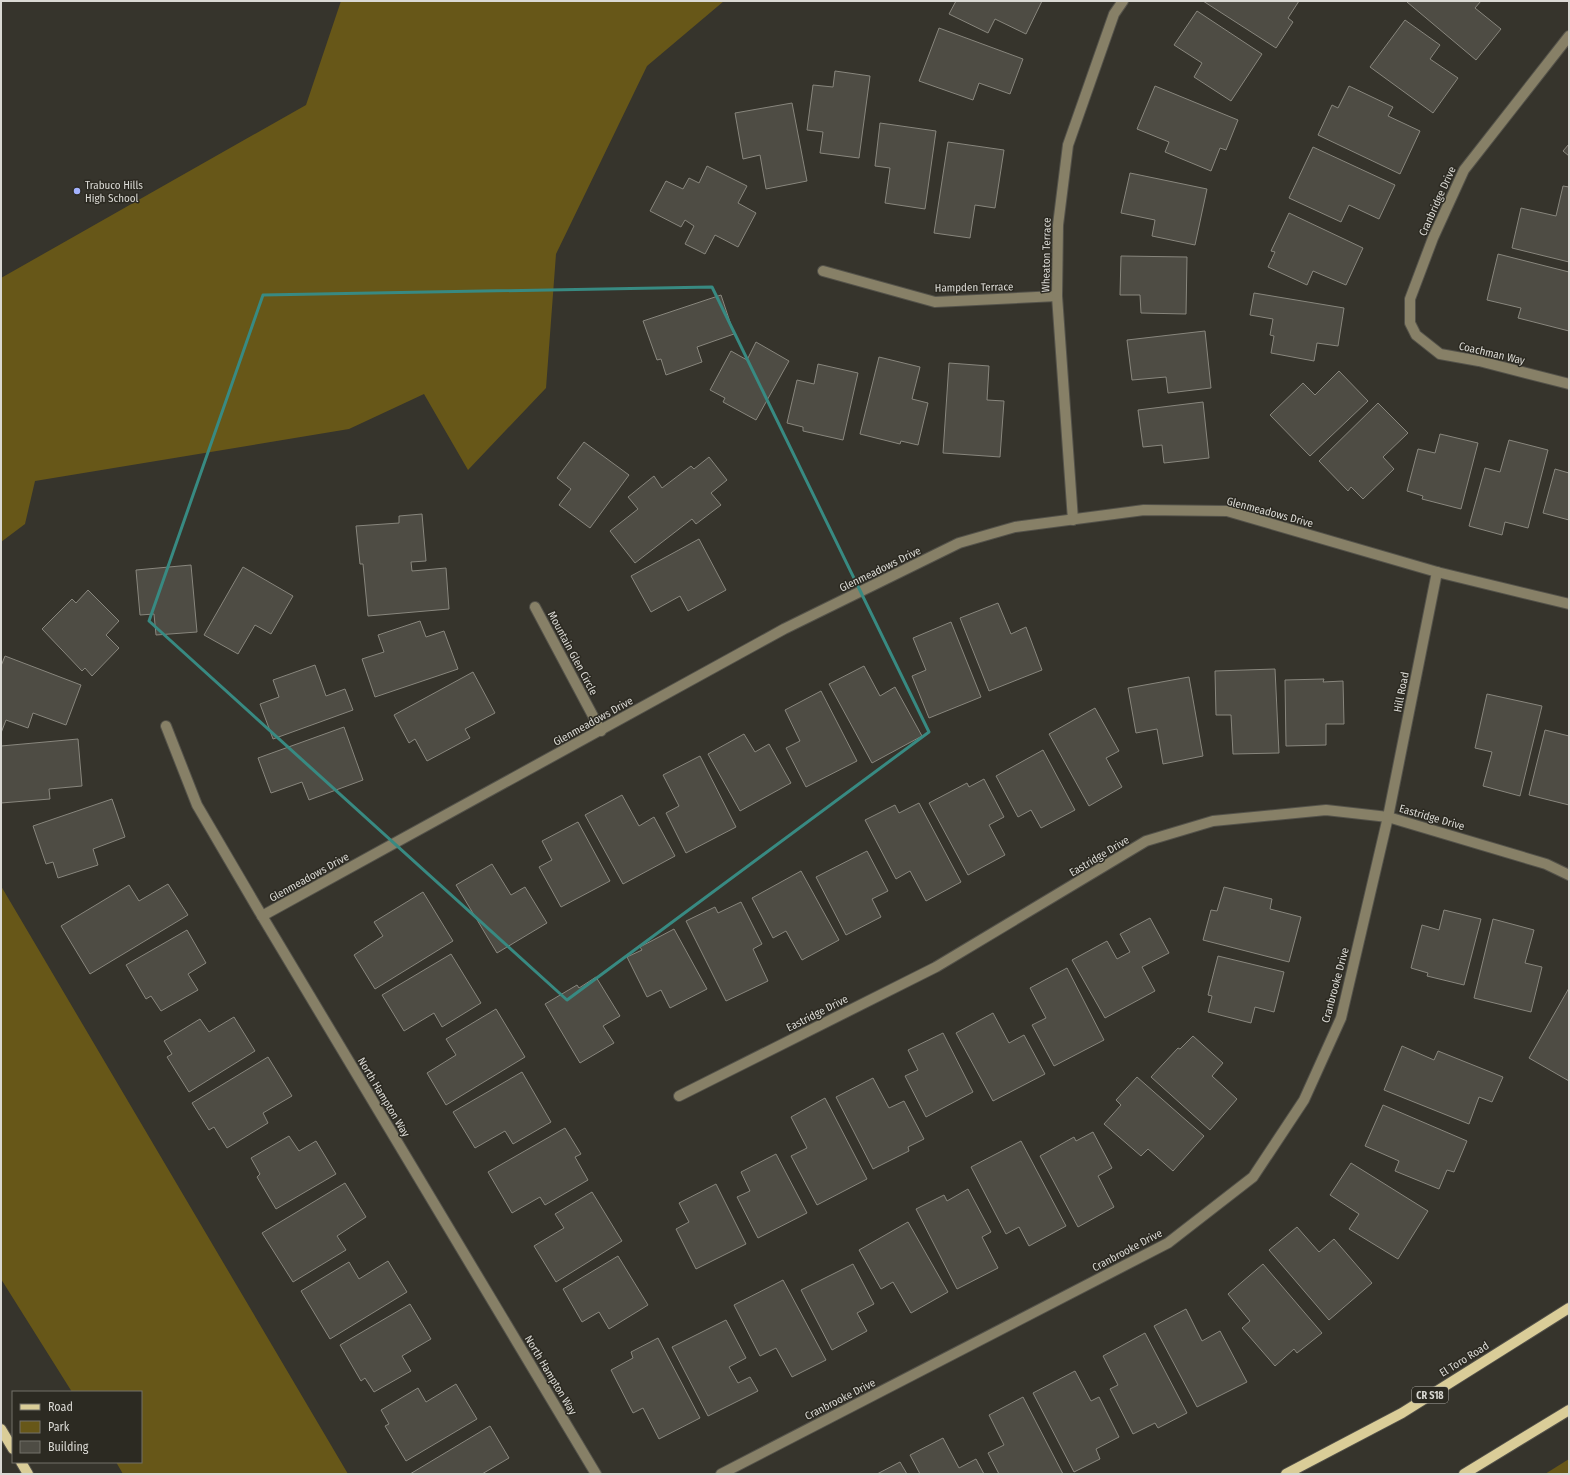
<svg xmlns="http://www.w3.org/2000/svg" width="1570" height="1475" font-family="'Fira Sans Condensed',sans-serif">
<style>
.green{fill:#675718}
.building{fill:#4e4c44;stroke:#88867d}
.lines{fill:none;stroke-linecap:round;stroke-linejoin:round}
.minor-casing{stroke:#54524a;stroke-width:12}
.major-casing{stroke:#54524a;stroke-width:12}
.minor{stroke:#878067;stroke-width:10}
.major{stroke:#dacd98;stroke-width:10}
.marked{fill:none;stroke:#388a82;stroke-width:3;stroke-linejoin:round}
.poi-dot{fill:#a3b2fd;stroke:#2c2a22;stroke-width:1.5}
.labels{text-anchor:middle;stroke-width:3;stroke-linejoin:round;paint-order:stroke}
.shield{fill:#2c2a22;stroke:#a6a49f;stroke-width:1}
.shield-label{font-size:10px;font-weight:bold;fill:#dad9d4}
.poi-label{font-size:11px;fill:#dad9d4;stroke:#2c2a22;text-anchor:start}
.street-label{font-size:11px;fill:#dad9d4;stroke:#2c2a22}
</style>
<rect width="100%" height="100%" fill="#36342c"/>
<g class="green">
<polygon points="341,1 724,1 647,66 556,254 546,388 468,470 424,394 349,429 35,481 25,524 1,542 1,278 306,105"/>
<polygon points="1,886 348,1474 123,1474 116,1462 141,1462 141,1392 72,1392 1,1279"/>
<polygon points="1569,1459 1569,1474 1545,1474"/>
</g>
<g class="building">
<polygon points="956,1 1042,1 1026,34 995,19 988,33 949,14"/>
<polygon points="1203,1 1299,1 1288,18 1293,22 1276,48"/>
<polygon points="1408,1 1481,1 1475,8 1501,29 1476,60 1407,2"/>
<polygon points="1197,11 1262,54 1231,101 1194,77 1202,63 1174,45"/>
<polygon points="1405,20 1440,45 1430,59 1458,78 1433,113 1370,67"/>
<polygon points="939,28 1023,59 1010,94 979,83 973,100 919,81"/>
<polygon points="835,71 870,76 859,158 820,153 823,132 807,130 813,85 833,87"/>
<polygon points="1155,86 1238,120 1226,150 1220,148 1211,171 1165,152 1169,142 1137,129"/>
<polygon points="1349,86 1393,107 1388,116 1420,131 1400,174 1318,135 1332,105 1338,108"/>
<polygon points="792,103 807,181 766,189 760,155 743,159 735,113"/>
<polygon points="880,123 936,131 925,209 885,203 890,168 875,166"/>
<polygon points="948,142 1004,150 995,208 975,205 970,238 934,233"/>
<polygon points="1569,144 1569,156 1563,151"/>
<polygon points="1313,147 1395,185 1379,219 1349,205 1341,222 1289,198"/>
<polygon points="707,166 747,186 738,203 756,213 738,247 715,235 705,254 685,244 694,226 685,220 681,227 650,211 666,181 683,189 689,178 699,183"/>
<polygon points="1130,173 1207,189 1195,245 1152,236 1155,220 1121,213"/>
<polygon points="1563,186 1569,187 1569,262 1512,248 1521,208 1556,216"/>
<polygon points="1289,213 1363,248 1346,285 1313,271 1307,285 1268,267 1275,252 1271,251"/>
<polygon points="1498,254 1569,272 1569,331 1518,318 1521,308 1487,300"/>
<polygon points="1121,256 1187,257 1186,314 1141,313 1140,295 1120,295"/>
<polygon points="1254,293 1344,308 1338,346 1317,343 1314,361 1271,353 1274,336 1270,335 1273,319 1250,315"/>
<polygon points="721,295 734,334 697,347 702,362 666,375 661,359 657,360 643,321"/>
<polygon points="1205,331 1211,388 1168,393 1166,377 1132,380 1127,340"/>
<polygon points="756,342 789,361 756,420 723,402 725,398 710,390 731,351 747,360"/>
<polygon points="879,357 920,367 912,399 928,403 918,445 901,441 900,444 860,434"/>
<polygon points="949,363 989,366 987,400 1004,401 1000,457 943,453"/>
<polygon points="818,364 858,373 843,440 803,431 803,427 787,423 797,380 814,384"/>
<polygon points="1339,371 1368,401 1310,456 1270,415 1303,383 1315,395"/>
<polygon points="1203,402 1209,458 1164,463 1162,445 1143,447 1138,410"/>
<polygon points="1378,403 1408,433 1383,457 1394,469 1363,499 1351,487 1348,491 1319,461"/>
<polygon points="1440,434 1478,443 1461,509 1422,499 1423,496 1407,491 1418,449 1435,453"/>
<polygon points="1509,440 1548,450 1528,528 1505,522 1502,535 1469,526 1485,468 1500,472"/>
<polygon points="584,442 629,475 590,528 559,505 571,489 557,478"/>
<polygon points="709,457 727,480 711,493 721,505 696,524 692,519 635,563 610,531 638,509 628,497 654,476 662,488 691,466 694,469"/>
<polygon points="1555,469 1569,473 1569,520 1543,513"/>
<polygon points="422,514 426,561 411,562 412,571 446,568 449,609 368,616 363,564 360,564 356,526 399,523 399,516"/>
<polygon points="699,539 726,590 688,611 680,596 651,612 631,576"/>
<polygon points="191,565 197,632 156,635 154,614 140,615 136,570"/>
<polygon points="243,567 293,596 271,634 255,625 238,654 204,635"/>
<polygon points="88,590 119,621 106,635 119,648 92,676 85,668 82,671 42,629 72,599 76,603"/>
<polygon points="998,603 1011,634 1026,627 1042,670 989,691 960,618"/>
<polygon points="420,621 426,637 444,631 458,669 375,697 362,659 384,652 378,635"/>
<polygon points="951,622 981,697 929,718 912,676 926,670 913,638"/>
<polygon points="5,656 81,685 66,725 33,713 28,728 6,720 1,733 1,666"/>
<polygon points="315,665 326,696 345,689 353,710 273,739 260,704 279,697 273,680"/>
<polygon points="864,666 880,696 895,687 922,736 872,763 829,684"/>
<polygon points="1275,669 1279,753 1233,754 1231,715 1216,715 1215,671"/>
<polygon points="473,672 495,713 465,729 470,738 427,761 415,739 409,743 394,715"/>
<polygon points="1189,677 1203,756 1163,764 1157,729 1136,733 1128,688"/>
<polygon points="1324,679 1323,682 1343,681 1344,724 1326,724 1326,745 1286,746 1285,680"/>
<polygon points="821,691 857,761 806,787 786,748 800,741 785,710"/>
<polygon points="1487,694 1542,706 1520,796 1483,786 1492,752 1475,748"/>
<polygon points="1095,708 1119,751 1106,758 1122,787 1089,806 1049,734"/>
<polygon points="344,727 363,780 309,800 302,782 271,793 258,758"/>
<polygon points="1545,730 1569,736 1569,805 1529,795"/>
<polygon points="744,734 755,752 769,744 791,783 740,811 708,754"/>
<polygon points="78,739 82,786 49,789 50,799 1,803 1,746"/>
<polygon points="1043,750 1075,810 1041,828 1031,810 1018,817 996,776"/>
<polygon points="700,756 736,827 686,853 666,813 679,806 663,775"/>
<polygon points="984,779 1004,817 989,825 1005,855 968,875 929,803 967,783 969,787"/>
<polygon points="622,795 639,826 654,817 675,856 623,884 585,815"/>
<polygon points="112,799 125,837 93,849 98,865 58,878 53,862 46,864 33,826"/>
<polygon points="919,803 961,882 926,901 910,871 896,879 865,820 895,805 899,813"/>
<polygon points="578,822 610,881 561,907 539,867 552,860 542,841"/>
<polygon points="867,851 888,891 872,899 881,917 846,935 816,877"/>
<polygon points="492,864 511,895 525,887 547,923 497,953 456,885"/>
<polygon points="801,871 839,940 802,960 786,931 773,938 752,898"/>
<polygon points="168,884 188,915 90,974 61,926 129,885 139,901"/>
<polygon points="1224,887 1272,899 1270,909 1301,917 1289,962 1203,940 1211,910 1217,911"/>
<polygon points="423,892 453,941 375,989 354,955 383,936 374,922"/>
<polygon points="741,902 762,944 753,949 768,981 726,1001 686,921 715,907 718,913"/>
<polygon points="1444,910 1481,919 1464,985 1427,976 1428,973 1411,968 1422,925 1439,930"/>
<polygon points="1150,918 1169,953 1142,967 1155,991 1105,1018 1072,960 1107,941 1117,959 1130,952 1120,934"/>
<polygon points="1493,919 1534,930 1525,963 1542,967 1531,1012 1474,998"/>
<polygon points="674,929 707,989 670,1008 661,990 647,997 627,957 642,950 640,947"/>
<polygon points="187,930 206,963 188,974 198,990 161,1011 151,996 146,999 126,965"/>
<polygon points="451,954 481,1003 442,1027 434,1013 404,1031 382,995"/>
<polygon points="1218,956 1284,972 1274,1012 1255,1007 1251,1023 1208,1012 1212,996 1208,995"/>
<polygon points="1067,968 1104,1040 1054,1066 1032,1025 1046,1018 1030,988"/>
<polygon points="596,977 620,1016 603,1026 614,1043 580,1063 545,1004 577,985 579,988"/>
<polygon points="1569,988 1569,1081 1529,1058"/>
<polygon points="496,1009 525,1057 446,1105 427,1073 456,1055 446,1039"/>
<polygon points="993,1013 1009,1043 1024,1035 1045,1074 993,1101 956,1033"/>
<polygon points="234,1017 255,1051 189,1092 167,1057 172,1054 164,1041 200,1019 209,1032"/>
<polygon points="943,1033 973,1092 926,1117 905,1076 918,1070 908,1050"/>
<polygon points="1193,1036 1223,1063 1212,1076 1237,1099 1210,1130 1151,1077 1178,1048 1180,1049"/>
<polygon points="1402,1046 1434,1060 1438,1051 1503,1077 1492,1102 1479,1097 1469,1124 1384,1090"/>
<polygon points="268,1057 292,1096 263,1113 268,1123 227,1148 214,1127 209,1130 192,1103"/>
<polygon points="522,1072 551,1122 513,1144 505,1131 475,1148 453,1112"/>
<polygon points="1137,1077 1204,1136 1173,1171 1148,1149 1141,1156 1104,1124 1121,1105 1116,1100"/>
<polygon points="873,1078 889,1108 904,1101 924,1139 908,1147 909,1151 873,1169 836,1097"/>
<polygon points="825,1098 867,1179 817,1205 791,1156 807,1148 791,1117"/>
<polygon points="1383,1105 1467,1141 1454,1172 1447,1170 1439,1189 1395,1171 1399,1161 1365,1146"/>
<polygon points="565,1128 581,1154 575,1157 588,1180 545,1205 540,1197 512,1213 488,1172"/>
<polygon points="1093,1132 1112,1168 1098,1176 1114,1207 1078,1227 1040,1156 1074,1137 1076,1141"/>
<polygon points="289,1136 299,1151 316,1141 336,1174 276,1209 257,1177 260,1174 251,1158"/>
<polygon points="1021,1141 1066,1226 1029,1246 1019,1227 1006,1234 971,1167"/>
<polygon points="776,1154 807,1213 758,1238 737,1197 750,1191 741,1172"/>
<polygon points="1351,1163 1428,1211 1398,1259 1349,1229 1359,1214 1330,1195"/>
<polygon points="345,1183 366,1217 337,1236 346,1250 293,1282 262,1233"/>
<polygon points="716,1184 746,1244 696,1269 676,1229 689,1222 679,1203"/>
<polygon points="968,1189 991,1232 982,1237 998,1268 957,1289 916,1209 944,1195 947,1201"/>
<polygon points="592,1192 622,1241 556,1282 534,1246 564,1228 555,1214"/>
<polygon points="908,1222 948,1292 911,1313 893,1282 881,1289 859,1250"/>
<polygon points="1297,1227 1319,1252 1334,1239 1372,1283 1329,1320 1269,1250"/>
<polygon points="618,1256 648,1305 609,1329 599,1312 582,1322 563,1289"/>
<polygon points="388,1261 407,1292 330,1339 301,1291 349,1262 359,1279"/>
<polygon points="853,1264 874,1304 857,1313 867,1331 832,1350 801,1290"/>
<polygon points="1263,1264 1322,1333 1297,1353 1294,1349 1275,1366 1242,1328 1250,1321 1228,1294"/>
<polygon points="783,1280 826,1360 792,1377 776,1348 760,1356 734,1305"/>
<polygon points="410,1304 431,1339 402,1356 411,1371 374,1392 365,1378 361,1381 340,1345"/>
<polygon points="1186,1309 1202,1341 1220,1331 1247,1382 1197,1407 1154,1326"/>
<polygon points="726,1320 746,1358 729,1367 738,1383 750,1377 758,1391 708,1416 672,1347"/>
<polygon points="1145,1333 1187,1413 1158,1428 1155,1423 1133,1434 1110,1389 1118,1385 1103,1356"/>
<polygon points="658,1338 700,1418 659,1439 643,1408 633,1413 611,1370 633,1358 631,1352"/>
<polygon points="1075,1371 1091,1401 1099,1397 1119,1437 1096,1449 1100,1459 1074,1472 1033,1393"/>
<polygon points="456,1384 477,1419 406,1461 385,1426 389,1424 381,1410 418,1388 426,1402"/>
<polygon points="1023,1397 1063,1474 999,1474 988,1453 1004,1445 989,1415"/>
<polygon points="490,1426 509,1458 482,1474 410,1474"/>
<polygon points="943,1438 959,1468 976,1459 984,1474 920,1474 910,1455"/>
<polygon points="900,1462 907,1474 877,1474"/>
</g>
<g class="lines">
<defs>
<g id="minor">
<polyline points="1569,36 1464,170 1433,238 1410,299 1410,323 1416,335 1440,354 1479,361 1569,384"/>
<polyline points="823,271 935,302 1057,296"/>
<polyline points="1073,520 1057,296 1058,225 1068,145 1114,14 1123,1"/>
<polyline points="535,607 601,731"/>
<polyline points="166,726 197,805 262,916 596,1474"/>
<polyline points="262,916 784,629 959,543 1015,527 1144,510 1227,511 1437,572 1569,604"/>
<polyline points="679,1096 936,967 1146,841 1213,821 1326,810 1388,817 1546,864 1569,875"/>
<polyline points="721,1474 1168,1243 1253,1177 1304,1100 1341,1018 1388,817 1437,572"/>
</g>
<g id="major">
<polyline points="1,1429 13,1449"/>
<polyline points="21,1462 28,1474"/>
<polyline points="1286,1474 1402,1413 1569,1308"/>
<polyline points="1464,1474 1569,1410"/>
</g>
</defs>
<use href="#minor" class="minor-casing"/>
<use href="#major" class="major-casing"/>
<use href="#minor" class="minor"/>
<use href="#major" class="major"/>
</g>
<path class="marked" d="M712,287l217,445 -362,268 -418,-379 114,-326z"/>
<circle class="poi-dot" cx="77" cy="191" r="4"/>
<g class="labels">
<rect class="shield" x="1412" y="1387" width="36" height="16" rx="3"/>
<g class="shield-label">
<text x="1430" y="1399">CR S18</text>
</g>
<g class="poi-label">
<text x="85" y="189">Trabuco Hills<tspan x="85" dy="13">High School</tspan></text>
</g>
<g class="street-label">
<text transform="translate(1437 201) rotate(-66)" y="4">Cranbridge Drive</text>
<text transform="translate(1046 255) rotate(-89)" y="4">Wheaton Terrace</text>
<text transform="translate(974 287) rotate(-1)" y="4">Hampden Terrace</text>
<text transform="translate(1492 353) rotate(13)" y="4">Coachman Way</text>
<text transform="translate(1270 512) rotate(15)" y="4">Glenmeadows Drive</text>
<text transform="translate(880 569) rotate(-26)" y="4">Glenmeadows Drive</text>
<text transform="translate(573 653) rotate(62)" y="4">Mountain Glen Circle</text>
<text transform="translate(1401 692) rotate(-79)" y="4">Hill Road</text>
<text transform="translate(593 721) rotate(-29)" y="4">Glenmeadows Drive</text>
<text transform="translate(1432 817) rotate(16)" y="4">Eastridge Drive</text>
<text transform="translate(1099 856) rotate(-31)" y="4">Eastridge Drive</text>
<text transform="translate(309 877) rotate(-29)" y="4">Glenmeadows Drive</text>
<text transform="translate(1335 985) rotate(-75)" y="4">Cranbrooke Drive</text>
<text transform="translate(817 1013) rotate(-27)" y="4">Eastridge Drive</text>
<text transform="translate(384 1097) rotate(59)" y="4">North Hampton Way</text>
<text transform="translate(1127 1250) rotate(-28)" y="4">Cranbrooke Drive</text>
<text transform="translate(1464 1359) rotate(-32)" y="4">El Toro Road</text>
<text transform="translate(551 1375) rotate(59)" y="4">North Hampton Way</text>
<text transform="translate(840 1399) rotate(-27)" y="4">Cranbrooke Drive</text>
</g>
</g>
<rect width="1570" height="1475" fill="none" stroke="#dad9d4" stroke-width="4"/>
<rect x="12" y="1391" width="130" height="72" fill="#2c2a22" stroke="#727069"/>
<rect x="20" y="1404" width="20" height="6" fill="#dacd98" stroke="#727069"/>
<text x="48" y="1411" font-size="12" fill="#dad9d4">Road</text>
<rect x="20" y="1421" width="20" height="12" fill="#675718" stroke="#727069"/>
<text x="48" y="1431" font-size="12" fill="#dad9d4">Park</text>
<rect x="20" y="1441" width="20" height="12" fill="#4e4c44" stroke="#727069"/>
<text x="48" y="1451" font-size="12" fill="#dad9d4">Building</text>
</svg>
